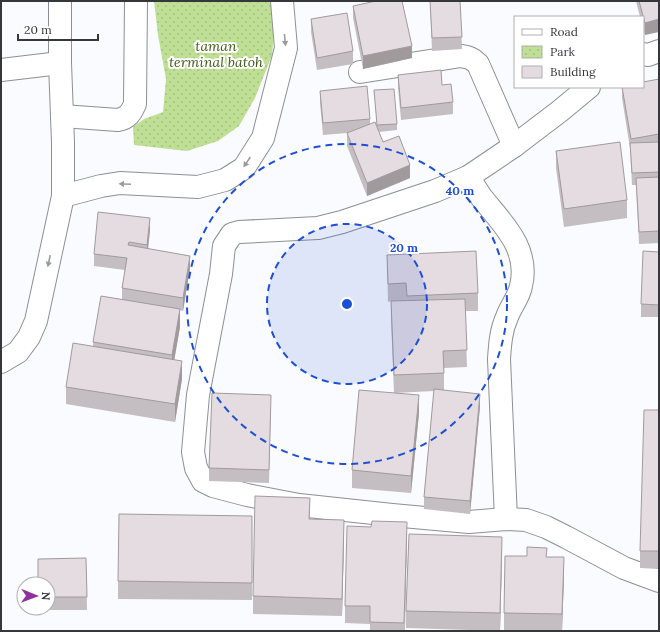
<svg xmlns="http://www.w3.org/2000/svg" width="660" height="632" font-family="Lora,serif">
<style>
.park{fill:url(#park-dots)}
.lines{fill:none;stroke-linecap:round;stroke-linejoin:round}
.minor-casing{stroke:#8c8f95;stroke-width:24}
.minor{stroke:#fff;stroke-width:22}
.wall{fill:#c4bdc1}
.shaded-wall{fill:#a09a9d}
.building{fill:#e4dce0;stroke:#a09a9d}
.oneway{fill:#9a9b9c}
.ring{fill:none;stroke:#1d4ed8;stroke-width:2;stroke-dasharray:7 5}
.labels{text-anchor:middle;stroke-width:4;stroke-linejoin:round;paint-order:stroke}
.park-label{font-size:14px;font-style:italic;fill:#425a19;stroke:#fff}
.centre{fill:#1d4ed8;stroke:#fff;stroke-width:2}
.ring-label{font-size:12px;text-anchor:middle;font-weight:bold;fill:#1d4ed8;stroke:#fff;stroke-width:4;stroke-linejoin:round;paint-order:stroke}
</style>
<defs>
<pattern id="park-dots" width="8" height="8" patternUnits="userSpaceOnUse"><rect width="8" height="8" fill="#bedf94"/><path d="M2 2h.1M6 6h.1" fill="none" stroke="#a4c080" stroke-width="1.8" stroke-linecap="round"/></pattern>
</defs>
<rect width="100%" height="100%" fill="#fafbfe"/>
<polygon class="park" points="154,1 271,1 274,33 272,55 255,98 239,126 218,141 187,151 134,145 133,127 144,119 163,112 166,79 158,35"/>
<g class="lines">
<defs>
<g id="minor">
<polyline points="60,1 60,63 63,143 63,196"/>
<polyline points="643,54 648,55 659,51"/>
<polyline points="1,70 60,63"/>
<path d="M360,72l101,-16c7,1 11,2 17,8l36,82"/>
<polyline points="589,87 560,111 514,146 468,177 435,191 342,222 318,228 239,232 232,234 224,246 221,274 198,395 193,452 196,468 203,481 213,486 247,495 299,505 392,515 469,522 506,519 526,520 546,527 566,537 624,568 659,581"/>
<path d="M62,116l56,4c10,-2 13,-7 17,-16l1,-103"/>
<path d="M468,177c5,7 9,14 14,21 21,26 48,51 39,88 -2,11 -10,20 -14,31 -6,13 -7,27 -8,42l7,160"/>
<polyline points="1,362 18,352 29,337 36,321 63,196 101,186 120,183 198,187 225,180 244,168 263,138 286,48 282,1"/>
</g>
</defs>
<use href="#minor" class="minor-casing"/>
<use href="#minor" class="minor"/>
</g>
<g class="wall">
<polygon points="430,1 460,1 462,49 432,51"/>
<polygon points="636,1 659,1 645,35 643,29 643,17 640,17"/>
<polygon points="353,6 412,58 363,69 353,18"/>
<polygon points="311,19 353,51 353,64 317,70 311,32"/>
<polygon points="398,75 442,85 453,102 453,114 401,120 398,88"/>
<polygon points="659,79 659,243 639,244 636,185 632,185 630,148 622,98 622,87"/>
<polygon points="374,90 397,124 397,130 379,132 383,142 410,178 367,196 347,146 347,133 323,135 320,103 320,91 370,119 370,124 377,126"/>
<polygon points="556,151 627,200 627,218 564,227 556,168"/>
<polygon points="150,230 148,249 190,268 183,311 180,310 180,327 174,360 182,379 175,422 66,404 66,387 93,347 93,342 122,300 122,288 125,270 94,266 94,254"/>
<polygon points="659,252 659,317 641,317 641,304"/>
<polygon points="387,255 478,293 478,311 465,311 467,367 444,368 444,390 480,406 470,514 424,509 424,497 434,391 394,393 391,319 391,301 388,302"/>
<polygon points="271,408 269,483 209,481 209,468"/>
<polygon points="659,410 659,569 640,568 640,551"/>
<polygon points="419,413 411,493 352,488 352,470"/>
<polygon points="310,498 310,519 344,538 342,616 253,614 253,596"/>
<polygon points="252,516 252,600 118,599 118,581"/>
<polygon points="407,539 405,631 370,631 370,624 345,623 345,606"/>
<polygon points="502,555 500,631 406,628 406,611"/>
<polygon points="547,557 564,575 562,631 504,630 504,613"/>
<polygon points="86,558 87,610 38,610 38,608 48,608 48,584"/>
</g>
<g class="shaded-wall">
<polygon points="659,19 659,32 645,35 645,23"/>
<polygon points="412,46 412,58 363,69 363,56"/>
<polygon points="410,165 410,178 367,196 367,183"/>
<polygon points="150,218 150,230 147,257 147,245"/>
<polygon points="190,256 190,268 183,311 183,298"/>
<polygon points="180,309 180,327 172,373 172,355"/>
<polygon points="182,361 182,379 175,422 175,404"/>
<polygon points="480,394 480,406 470,514 470,501"/>
<polygon points="419,395 419,413 411,493 411,476"/>
<polygon points="344,520 344,538 342,616 342,599"/>
<polygon points="407,522 407,539 404,631"/>
<polygon points="502,537 502,555 500,631 500,613"/>
<polygon points="564,557 564,575 562,631 562,614"/>
</g>
<g class="building">
<polygon points="376,1 402,1 412,46 363,56 353,6"/>
<polygon points="430,1 460,1 462,37 432,38"/>
<polygon points="639,1 659,1 659,19 645,23"/>
<polygon points="347,13 353,51 317,58 311,19"/>
<polygon points="441,70 442,85 451,84 453,102 401,108 398,75"/>
<polygon points="659,79 659,134 631,139 622,87 643,87 643,82"/>
<polygon points="367,86 370,119 323,123 320,91"/>
<polygon points="394,89 397,124 377,125 374,90"/>
<polygon points="375,122 383,142 399,136 410,165 367,183 347,133"/>
<polygon points="620,142 627,200 564,209 556,151"/>
<polygon points="659,142 659,172 632,173 630,143"/>
<polygon points="659,177 659,231 639,232 636,178"/>
<polygon points="98,212 150,218 147,245 129,242 128,245 190,256 183,298 122,288 127,258 94,254"/>
<polygon points="476,251 478,293 407,296 406,283 388,284 387,255"/>
<polygon points="643,251 659,252 659,305 641,304"/>
<polygon points="101,296 180,309 172,355 93,342"/>
<polygon points="465,299 467,350 443,351 444,373 394,375 391,301"/>
<polygon points="73,343 182,361 175,404 66,387"/>
<polygon points="434,389 480,394 470,501 424,497"/>
<polygon points="359,390 419,395 411,476 352,470"/>
<polygon points="212,393 271,395 269,470 209,468"/>
<polygon points="644,410 659,410 659,551 640,551"/>
<polygon points="255,496 310,498 309,519 344,520 342,599 253,596"/>
<polygon points="119,514 252,516 252,583 118,581"/>
<polygon points="372,521 407,522 404,623 370,622 370,606 345,606 347,526 371,527"/>
<polygon points="409,534 502,537 500,613 406,611"/>
<polygon points="527,547 547,548 546,557 564,557 562,614 504,613 505,556 527,556"/>
<polygon points="86,558 87,597 48,597 48,584 38,584 38,559"/>
</g>
<defs><path id="oneway-solid" d="M-6-.8H1V-3.2L6.5 0L1 3.2V.8H-6Z"/></defs>
<g class="oneway">
<use href="#oneway-solid" transform="translate(285 40) rotate(85)"/>
<use href="#oneway-solid" transform="translate(247 162) rotate(124)"/>
<use href="#oneway-solid" transform="translate(125 184) rotate(-178)"/>
<use href="#oneway-solid" transform="translate(49 261) rotate(102)"/>
</g>
<circle cx="347" cy="304" r="80" fill="#1d4ed8" fill-opacity=".12"/>
<g class="ring">
<circle cx="347" cy="304" r="80"/>
<circle cx="347" cy="304" r="160"/>
</g>
<g class="labels">
<g class="park-label">
<text x="216" y="51">taman<tspan x="216" dy="16">terminal batoh</tspan></text>
</g>
</g>
<circle cx="347" cy="304" r="6" class="centre"/>
<g class="ring-label">
<text x="460" y="195">40 m</text>
<text x="404" y="252">20 m</text>
</g>
<rect width="660" height="632" fill="none" stroke="#36373a" stroke-width="4"/>
<rect x="514" y="16" width="130" height="72" fill="#ffffff" stroke="#afafb0"/>
<rect x="522" y="29" width="20" height="6" fill="#ffffff" stroke="#afafb0"/>
<text x="550" y="36" font-size="12" fill="#36373a">Road</text>
<rect x="522" y="46" width="20" height="12" fill="url(#park-dots)" stroke="#afafb0"/>
<text x="550" y="56" font-size="12" fill="#36373a">Park</text>
<rect x="522" y="66" width="20" height="12" fill="#e4dce0" stroke="#afafb0"/>
<text x="550" y="76" font-size="12" fill="#36373a">Building</text>
<g transform="translate(36 596) rotate(91)"><circle r="19" fill="#ffffff" stroke="#afafb0"/>
<path d="M0-3L7 15L0 10L-7 15Z" fill="#8e319b"/>
<text y="-6" font-size="11" font-weight="bold" text-anchor="middle" fill="#36373a">N</text>
</g>
<path d="M18 34v6h80v-6" fill="none" stroke="#36373a" stroke-width="2"/>
<text x="24" y="34" font-size="12" fill="#36373a" stroke="#ffffff" stroke-width="3" paint-order="stroke">20 m</text>
</svg>
